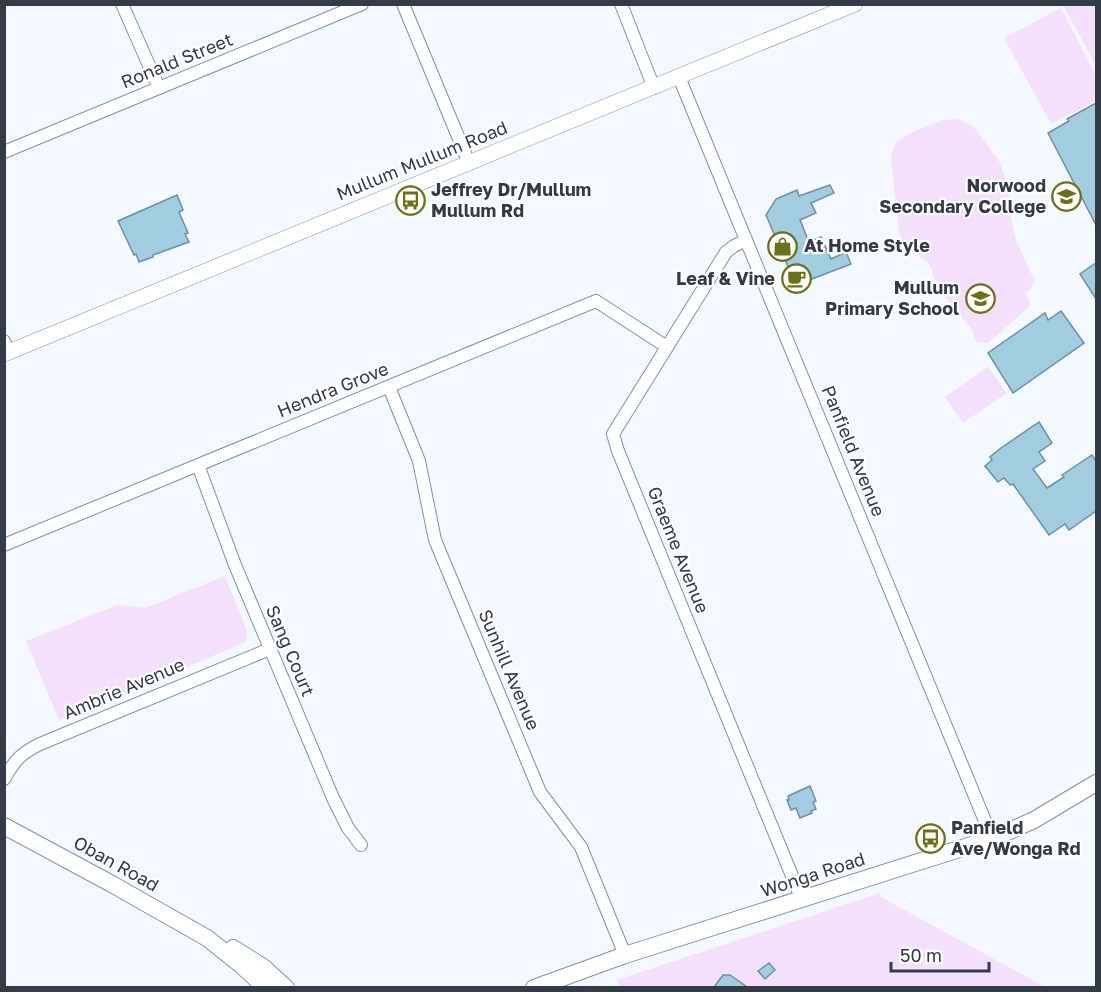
<svg xmlns="http://www.w3.org/2000/svg" width="1101" height="992" font-family="'Golos Text',sans-serif">
<style>
.green{fill:#f4e0fc}
.building{fill:#a2cce0;stroke:#6d90a1;stroke-width:1.5}
.lines{fill:none;stroke-linecap:round;stroke-linejoin:round}
.minor-casing{stroke:#7e91ad;stroke-width:14}
.tertiary-casing{stroke:#7e91ad;stroke-width:16}
.secondary-casing{stroke:#7e91ad;stroke-width:18}
.minor{stroke:#fff;stroke-width:12}
.tertiary{stroke:#fff;stroke-width:15}
.secondary{stroke:#fff;stroke-width:16}
.labels{text-anchor:middle;stroke-width:4.5;stroke-linejoin:round;paint-order:stroke}
.street-label{font-size:18px;fill:#333b47;stroke:#fff}
.poi-label{font-size:18px;font-weight:bold;fill:#333b47;stroke:#fff;text-anchor:end}
</style>
<rect width="100%" height="100%" fill="#f4f8ff"/>
<g class="green">
<polygon points="1063,5 1096,5 1096,66"/>
<polygon points="1061,8 1096,76 1096,101 1051,124 1004,38"/>
<polygon points="957,119 972,125 999,161 1009,189 1011,219 1016,240 1034,280 1030,290 1025,293 1031,305 988,343 976,342 972,329 954,309 937,284 933,276 931,267 927,261 905,248 899,232 891,157 895,143 900,139 917,130 943,120"/>
<polygon points="988,367 1007,393 963,423 945,397"/>
<polygon points="225,576 247,631 246,642 59,720 26,641 117,605 145,608"/>
<polygon points="880,893 881,897 1045,987 619,988 617,980"/>
</g>
<g class="building">
<polygon points="1096,103 1096,225 1048,133 1069,121 1067,119"/>
<polygon points="830,185 834,193 811,203 816,213 800,220 809,242 821,237 831,259 846,252 851,264 796,285 766,215 776,199 797,190 799,196"/>
<polygon points="177,195 183,210 179,212 188,233 185,234 189,242 153,255 153,257 139,262 136,254 134,255 118,221"/>
<polygon points="1096,263 1096,299 1080,274"/>
<polygon points="1061,311 1084,343 1013,393 988,353 1045,313 1048,320"/>
<polygon points="1039,422 1052,443 1039,452 1045,461 1033,469 1047,488 1064,477 1062,475 1092,455 1096,461 1096,511 1069,530 1065,524 1049,535 1013,484 1010,485 1004,478 998,482 985,466 992,460 990,457 1001,448"/>
<polygon points="810,786 816,801 813,802 816,809 811,811 812,813 800,818 796,808 791,810 787,800 789,800 788,796"/>
<polygon points="769,963 775,970 765,979 758,971"/>
<polygon points="723,975 730,975 747,987 714,987"/>
</g>
<g class="lines">
<defs>
<g id="minor">
<polyline points="122,4 159,88"/>
<polyline points="403,4 469,163"/>
<polyline points="621,4 654,88"/>
<polyline points="679,77 985,821 994,838"/>
<polyline points="4,152 362,4"/>
<polyline points="746,240 734,246 726,252 613,434 618,451 797,888 802,899"/>
<polyline points="4,341 9,352"/>
<polyline points="389,387 419,461 435,540 540,792 581,847 625,955"/>
<polyline points="198,465 235,565 333,798 348,828 361,845"/>
<polyline points="4,545 596,301 667,347"/>
<path d="M4,779c11,-19 16,-25 36,-35l230,-95"/>
</g>
<polyline id="tertiary" points="4,354 855,4"/>
<g id="secondary">
<polyline points="4,826 110,883 207,938 241,965 266,988"/>
<polyline points="233,948 263,967 286,988"/>
<polyline points="534,988 625,955 994,838 1034,820 1096,783"/>
</g>
</defs>
<use href="#minor" class="minor-casing"/>
<use href="#tertiary" class="tertiary-casing"/>
<use href="#secondary" class="secondary-casing"/>
<use href="#minor" class="minor"/>
<use href="#tertiary" class="tertiary"/>
<use href="#secondary" class="secondary"/>
</g>
<defs>
<symbol id="school-ring" viewBox="-11 -11 22 22"><circle r="9.5" fill="#fff" stroke="#6c7016" stroke-width="1.5"/><path d="M0-5L7-2L0 1L-7-2ZM-4 1L0 2.5L4 1V4Q0 6-4 4Z" fill="#6c7016"/></symbol>
<symbol id="bus-ring" viewBox="-11 -11 22 22"><circle r="9.5" fill="#fff" stroke="#6c7016" stroke-width="1.5"/><path d="M-5-6H5V4H4V6H2V4H-2V6H-4V4H-5ZM-3.5-4V0h7V-4ZM-3.5 1.2v1.5H-2V1.2ZM2 1.2v1.5H3.5V1.2Z" fill="#6c7016"/></symbol>
<symbol id="shop-ring" viewBox="-11 -11 22 22"><circle r="9.5" fill="#fff" stroke="#6c7016" stroke-width="1.5"/><path d="M-5-2.5h2.3a2.7 3.5 0 0 1 5.4 0H5L5.5 6h-11ZM-1.5-2.5h3a1.5 2.3 0 0 0-3 0Z" fill="#6c7016"/></symbol>
<symbol id="cafe-ring" viewBox="-11 -11 22 22"><circle r="9.5" fill="#fff" stroke="#6c7016" stroke-width="1.5"/><path d="M-5.5-4.5H6V0H3Q3 3.5 0 3.5H-2.5Q-5.5 3.5-5.5 0ZM3-3.2v2h1.7v-2ZM-6 4.5H4V6H-6Z" fill="#6c7016"/></symbol>
</defs>
<g fill-rule="evenodd">
<use href="#school-ring" x="1050" y="180" width="33" height="33"/>
<use href="#bus-ring" x="394" y="184" width="33" height="33"/>
<use href="#shop-ring" x="766" y="230" width="33" height="33"/>
<use href="#cafe-ring" x="780" y="262" width="33" height="33"/>
<use href="#school-ring" x="964" y="282" width="33" height="33"/>
<use href="#bus-ring" x="914" y="822" width="33" height="33"/>
</g>
<g class="labels">
<g class="street-label">
<text transform="translate(177 61) rotate(-22)" y="6">Ronald Street</text>
<text transform="translate(422 161) rotate(-22)" y="6">Mullum Mullum Road</text>
<text transform="translate(333 390) rotate(-22)" y="6">Hendra Grove</text>
<text transform="translate(853 451) rotate(68)" y="6">Panfield Avenue</text>
<text transform="translate(678 550) rotate(68)" y="6">Graeme Avenue</text>
<text transform="translate(290 651) rotate(67)" y="6">Sang Court</text>
<text transform="translate(509 670) rotate(67)" y="6">Sunhill Avenue</text>
<text transform="translate(124 689) rotate(-23)" y="6">Ambrie Avenue</text>
<text transform="translate(116 864) rotate(29)" y="6">Oban Road</text>
<text transform="translate(813 875) rotate(-18)" y="6">Wonga Road</text>
</g>
<g class="poi-label">
<text x="1046" y="192">Norwood<tspan x="1046" dy="21">Secondary College</tspan></text>
<text x="431" y="196" text-anchor="start">Jeffrey Dr/Mullum<tspan x="431" dy="21">Mullum Rd</tspan></text>
<text x="804" y="252" text-anchor="start">At Home Style</text>
<text x="775" y="285">Leaf &amp; Vine</text>
<text x="959" y="294">Mullum<tspan x="959" dy="21">Primary School</tspan></text>
<text x="951" y="834" text-anchor="start">Panfield<tspan x="951" dy="21">Ave/Wonga Rd</tspan></text>
</g>
</g>
<rect width="1101" height="992" fill="none" stroke="#333b47" stroke-width="12"/>
<path d="M891 962v9h98v-9" fill="none" stroke="#333b47" stroke-width="3"/>
<text x="900" y="962" font-size="18" fill="#333b47" stroke="#ffffff" stroke-width="4.5" paint-order="stroke">50 m</text>
</svg>
